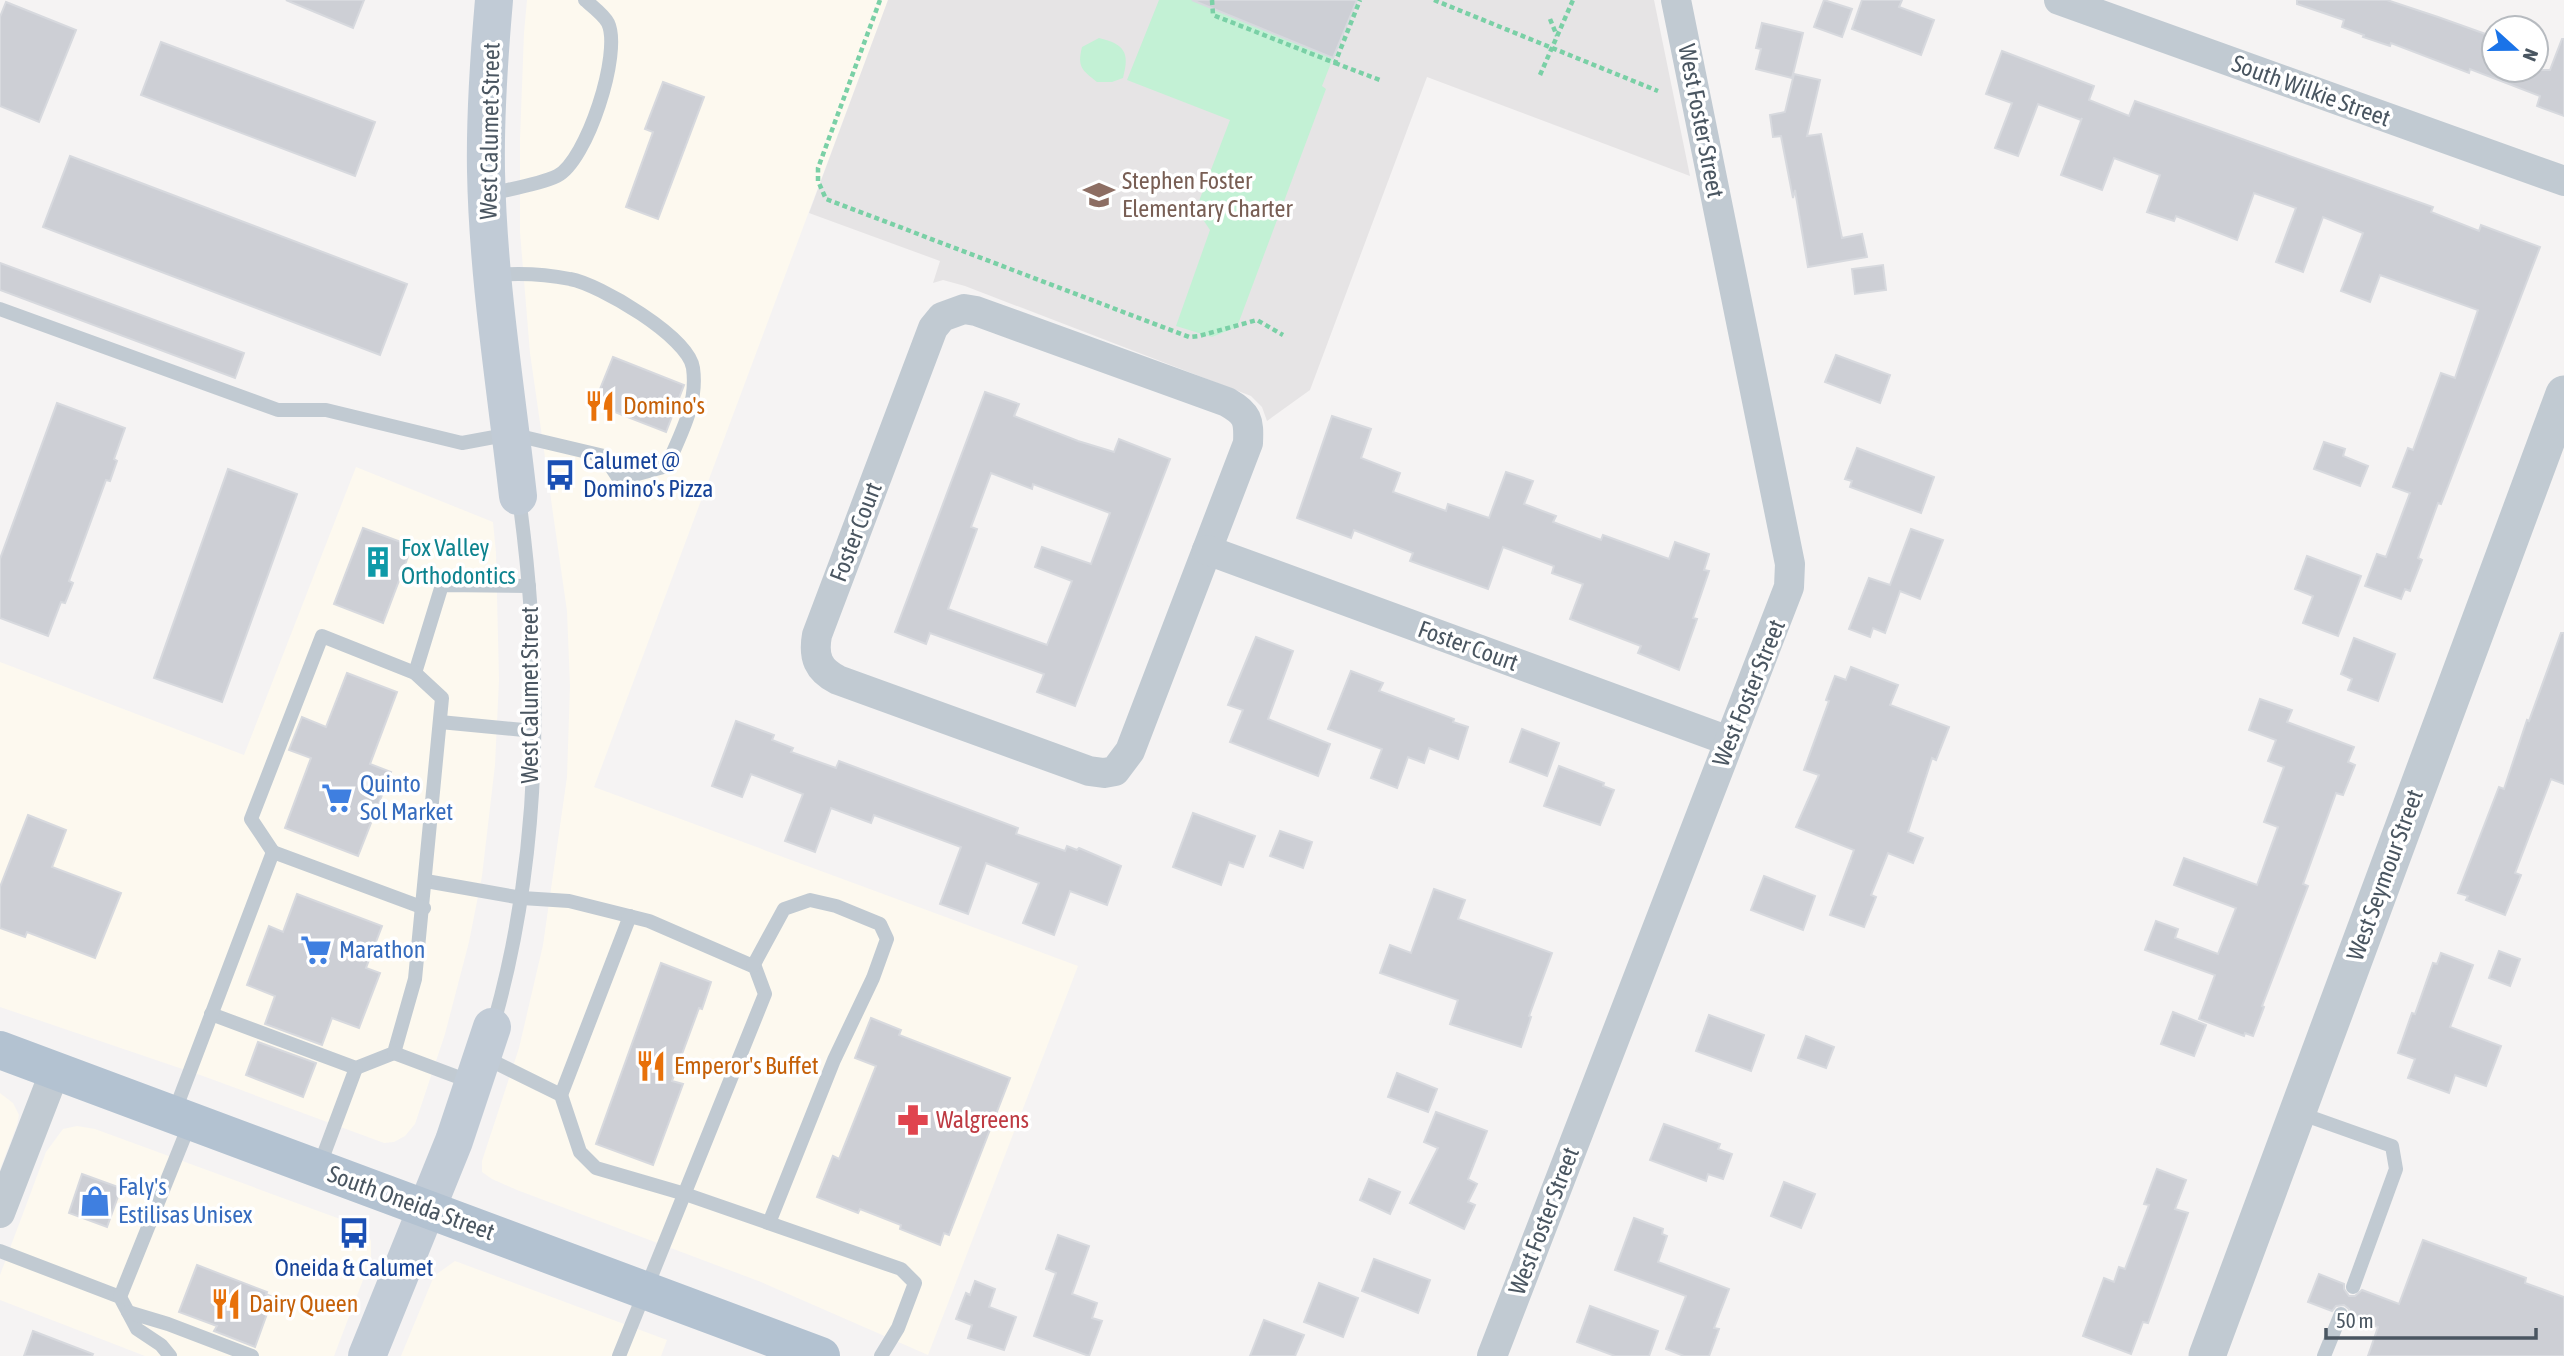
<svg xmlns="http://www.w3.org/2000/svg" width="2564" height="1356" font-family="'Asap Condensed',sans-serif">
<style>
.commercial{fill:#fdf9ef}
.education{fill:#e6e4e5}
.green{fill:#c3f1d5}
.building{fill:#cdcfd5;stroke:#d7d9de;stroke-width:2;fill-rule:evenodd}
.lines{fill:none;stroke-linecap:round;stroke-linejoin:round}
.path{stroke:#7ad0a6;stroke-width:4.5;stroke-dasharray:5 3.5;stroke-linecap:butt}
.service{stroke:#c1cad2;stroke-width:14}
.minor{stroke:#c1cad2;stroke-width:30}
.tertiary{stroke:#c1cad2;stroke-width:37}
.secondary{stroke:#c1cbd6;stroke-width:38}
.primary{stroke:#b3c2d1;stroke-width:38}
.labels{text-anchor:middle;stroke-width:7;stroke-linejoin:round;paint-order:stroke}
.street-label{font-size:24px;fill:#4a5661;stroke:#fff}
.education-label{font-size:24px;fill:#785e54;stroke:#fff;text-anchor:start}
.food-label{font-size:24px;fill:#c56008;stroke:#fff;text-anchor:start}
.transit-label{font-size:24px;fill:#164399;stroke:#fff;text-anchor:start}
.culture-label{font-size:24px;fill:#0d838f;stroke:#fff;text-anchor:start}
.shop-label{font-size:24px;fill:#366cbe;stroke:#fff;text-anchor:start}
.health-label{font-size:24px;fill:#be3a42;stroke:#fff;text-anchor:start}
</style>
<rect width="100%" height="100%" fill="#f5f3f3"/>
<g class="commercial">
<polygon points="527,0 888,0 594,787 1078,966 928,1355 761,1282 517,1190 492,1179 482,1172 482,1161 519,1048 543,945 567,777 570,686 567,611 530,353 520,232 520,139 524,33"/>
<polygon points="356,467 493,522 496,553 499,680 495,765 482,876 469,942 445,1034 415,1124 405,1136 394,1142 384,1143 203,1076 0,1007 0,662 244,755"/>
<polygon points="0,1093 13,1103 19,1115 17,1125 0,1169"/>
<polygon points="77,1126 95,1129 351,1223 366,1231 371,1241 371,1259 334,1356 145,1356 0,1300 0,1275 46,1152 63,1129"/>
<polygon points="455,1261 667,1340 661,1356 401,1356 434,1276"/>
</g>
<polygon class="education" points="888,0 1654,0 1690,176 1427,77 1310,390 1267,421 1262,407 1251,396 965,286 943,280 933,283 940,261 809,213"/>
<g class="green">
<polygon points="1159,0 1226,0 1221,13 1333,58 1322,86 1326,89 1237,327 1212,337 1176,326 1210,230 1196,209 1230,120 1127,80"/>
<path d="M1099,38c26,6 31,15 24,40l-11,4h-15c-15,-12 -20,-15 -15,-35z"/>
</g>
<g class="building">
<polygon points="286,0 364,0 353,28"/>
<polygon points="1192,0 1357,0 1333,58"/>
<polygon points="1824,0 1852,9 1842,37 1814,27"/>
<polygon points="1862,0 1902,0 1899,7 1934,20 1921,55 1852,29"/>
<polygon points="2297,0 2387,0 2438,17 2494,37 2494,70 2550,70 2562,39 2564,39 2564,116 2537,106 2540,96 2470,69 2469,73 2391,43 2390,46 2363,37 2364,35 2342,27 2344,20 2297,4"/>
<polygon points="6,2 76,30 39,122 0,106 0,17"/>
<polygon points="1762,23 1803,33 1792,78 1756,69 1761,49 1756,48"/>
<polygon points="161,42 375,122 355,176 141,95"/>
<polygon points="2002,51 2094,86 2089,100 2129,116 2135,101 2433,207 2431,212 2479,231 2481,225 2540,247 2441,504 2438,503 2418,558 2422,560 2410,591 2405,589 2401,599 2365,586 2377,554 2386,557 2410,493 2393,487 2408,448 2413,450 2441,373 2455,378 2478,310 2380,275 2370,302 2341,291 2363,233 2323,217 2303,272 2276,262 2296,208 2254,193 2237,240 2176,216 2174,221 2147,212 2160,175 2114,158 2102,190 2061,175 2082,118 2081,120 2038,104 2018,156 1995,148 2012,103 1986,94"/>
<polygon points="1794,74 1820,80 1807,136 1821,134 1842,238 1862,234 1867,257 1808,267 1795,190 1793,198 1781,136 1773,137 1770,115 1785,112"/>
<polygon points="663,82 704,97 658,219 626,207 653,132 645,129"/>
<polygon points="70,156 407,284 380,355 43,227"/>
<polygon points="0,263 244,353 235,378 0,290"/>
<polygon points="1883,265 1886,290 1855,294 1852,269"/>
<polygon points="1836,355 1890,375 1880,403 1825,382"/>
<polygon points="613,357 684,385 666,432 594,404"/>
<path d="M985,392l34,12 -5,12 64,25 36,11 5,-13 51,20 -95,247 -38,-14 7,-18 -114,-41 -4,11 -31,-12zM991,473l41,16 1,-5 77,29 -19,51 -49,-17 -7,20 37,14 -25,64 -99,-36 29,-80 -6,-2z"/>
<polygon points="57,403 125,428 114,459 117,461 110,481 106,480 69,581 73,583 65,603 61,602 48,636 0,618 0,559"/>
<polygon points="1332,416 1371,429 1361,458 1400,473 1393,492 1446,511 1448,504 1489,518 1506,472 1533,481 1524,504 1556,516 1553,522 1601,540 1603,535 1669,559 1675,542 1709,554 1704,570 1709,571 1693,618 1697,619 1679,670 1638,653 1641,646 1570,619 1583,584 1552,573 1554,566 1503,547 1488,589 1410,561 1413,553 1354,530 1351,538 1297,518"/>
<polygon points="2324,442 2345,449 2343,456 2368,466 2360,486 2314,469"/>
<polygon points="1857,448 1934,477 1921,513 1850,487 1852,481 1845,479"/>
<polygon points="228,469 297,494 222,702 154,678"/>
<polygon points="363,528 412,546 383,623 334,604"/>
<polygon points="1911,529 1943,540 1920,599 1900,591 1885,633 1873,628 1870,637 1849,629 1869,578 1890,585"/>
<polygon points="2307,556 2361,576 2338,636 2303,623 2313,596 2295,589"/>
<polygon points="2561,633 2564,633 2564,784 2551,779 2515,873 2521,875 2505,915 2466,900 2468,896 2458,893 2499,787 2504,789 2527,720 2529,721"/>
<polygon points="1256,637 1293,651 1268,719 1330,744 1318,776 1230,742 1243,710 1228,705"/>
<polygon points="2354,638 2395,654 2378,701 2348,690 2352,679 2341,674"/>
<polygon points="1851,667 1898,685 1890,705 1949,727 1936,760 1932,758 1908,832 1923,838 1913,863 1888,853 1871,895 1876,897 1864,927 1830,915 1854,850 1796,827 1819,775 1804,770 1829,701 1826,700 1835,676 1846,680"/>
<polygon points="1351,671 1383,683 1379,691 1454,719 1453,722 1468,727 1458,759 1429,748 1424,763 1408,757 1397,788 1371,778 1382,749 1328,729"/>
<polygon points="347,673 397,692 370,764 391,772 358,856 285,828 311,758 289,750 302,717 326,727"/>
<polygon points="2260,699 2292,710 2287,722 2354,747 2348,762 2355,765 2343,795 2336,793 2303,884 2308,886 2262,1006 2264,1007 2253,1036 2245,1033 2244,1036 2199,1019 2215,975 2145,950 2156,921 2178,929 2175,938 2218,954 2236,908 2174,885 2184,858 2257,885 2278,827 2264,822 2284,767 2268,761 2276,740 2249,730"/>
<polygon points="736,721 774,735 772,740 793,748 791,752 836,768 839,761 1018,828 1016,834 1065,851 1067,846 1077,850 1079,848 1121,866 1107,905 1070,891 1054,935 1023,923 1039,883 986,863 968,914 940,904 961,847 874,815 871,823 831,808 815,852 785,841 803,794 751,774 742,797 712,786"/>
<polygon points="1522,729 1559,743 1547,776 1510,762"/>
<polygon points="1559,766 1604,783 1603,786 1614,790 1600,825 1544,806"/>
<polygon points="1193,813 1255,836 1243,867 1229,862 1221,885 1173,867"/>
<polygon points="28,815 66,830 52,867 121,893 95,958 27,932 25,937 0,928 0,887"/>
<polygon points="1280,831 1312,842 1303,868 1270,856"/>
<polygon points="1764,876 1815,896 1803,930 1751,910"/>
<polygon points="1434,889 1465,900 1458,919 1552,953 1529,1016 1531,1017 1521,1047 1450,1024 1458,1000 1380,973 1390,945 1411,953"/>
<polygon points="297,894 382,926 366,968 380,973 359,1028 332,1018 322,1045 265,1024 275,996 247,985 269,926 283,932"/>
<polygon points="2499,951 2520,959 2510,986 2489,978"/>
<polygon points="2441,953 2473,965 2450,1027 2501,1046 2486,1086 2455,1075 2449,1093 2408,1078 2415,1059 2398,1053 2412,1013 2415,1014 2433,963 2437,964"/>
<polygon points="661,963 711,982 702,1009 699,1008 672,1081 683,1084 653,1165 596,1144"/>
<polygon points="2173,1012 2206,1025 2194,1056 2161,1044"/>
<polygon points="1709,1015 1764,1035 1751,1071 1696,1051"/>
<polygon points="871,1018 901,1030 899,1035 1010,1078 949,1235 944,1233 940,1245 900,1229 901,1225 860,1209 858,1213 817,1197 833,1156 839,1159 876,1066 855,1058"/>
<polygon points="1806,1036 1834,1047 1826,1068 1798,1058"/>
<polygon points="258,1042 316,1063 303,1097 246,1075"/>
<polygon points="1397,1073 1437,1089 1428,1112 1388,1097"/>
<polygon points="1436,1112 1487,1131 1468,1179 1477,1184 1468,1202 1475,1205 1464,1229 1410,1203 1438,1148 1424,1142"/>
<polygon points="1664,1124 1720,1144 1718,1149 1732,1154 1723,1179 1708,1174 1706,1181 1650,1160"/>
<polygon points="2157,1169 2186,1180 2175,1209 2188,1213 2148,1323 2143,1322 2131,1354 2083,1336 2104,1278 2114,1282 2119,1267 2125,1269 2149,1205 2144,1204"/>
<polygon points="82,1174 121,1188 107,1227 69,1213"/>
<polygon points="1369,1179 1400,1192 1390,1214 1360,1200"/>
<polygon points="1784,1182 1815,1194 1801,1228 1771,1216"/>
<polygon points="1634,1218 1663,1229 1662,1234 1667,1236 1658,1262 1729,1289 1714,1328 1719,1329 1709,1356 1684,1356 1666,1349 1686,1296 1615,1270"/>
<polygon points="1058,1235 1089,1246 1072,1294 1097,1303 1092,1318 1102,1321 1089,1356 1034,1336 1056,1273 1046,1269"/>
<polygon points="2423,1240 2526,1278 2525,1283 2564,1297 2564,1356 2368,1356 2378,1327 2350,1317 2349,1309 2344,1305 2336,1306 2332,1311 2308,1302 2319,1274 2344,1284 2344,1289 2349,1296 2355,1296 2362,1290 2399,1304"/>
<polygon points="1374,1259 1430,1280 1418,1313 1362,1291"/>
<polygon points="197,1265 267,1292 266,1294 273,1297 255,1347 214,1331 217,1326 179,1312"/>
<polygon points="975,1281 995,1289 989,1307 1016,1317 1004,1350 968,1338 972,1325 956,1319 966,1293 970,1295"/>
<polygon points="1319,1283 1358,1298 1343,1337 1304,1322"/>
<polygon points="1590,1306 1658,1331 1649,1356 1615,1356 1577,1342"/>
<polygon points="1264,1320 1304,1335 1295,1356 1250,1356"/>
<polygon points="33,1331 93,1354 92,1356 24,1356"/>
</g>
<g class="lines">
<g class="path">
<polyline points="880,0 818,168 818,181 826,199 1189,337 1199,336 1257,320 1283,335"/>
<polyline points="1212,0 1213,15 1335,63 1360,0"/>
<polyline points="1434,0 1658,91"/>
<polyline points="1550,19 1557,36"/>
<polyline points="1335,63 1380,80"/>
<polyline points="1540,75 1573,0"/>
</g>
<g class="service">
<path d="M489,194c20,-5 49,-9 68,-18 30,-15 65,-124 51,-153 -4,-8 -16,-17 -23,-23"/>
<path d="M0,309l278,101h48l136,33 49,-9 93,22 15,23 48,-13c14,-33 31,-62 26,-98 -4,-31 -94,-84 -123,-89 -25,-5 -51,-6 -76,-4"/>
<polyline points="415,673 442,585 529,586"/>
<polyline points="440,722 534,731"/>
<polyline points="426,881 522,898 569,901 649,921 755,967 765,994 619,1356"/>
<polyline points="753,966 784,909 810,900 836,906 880,924 887,939 873,978 834,1060 769,1223"/>
<polyline points="211,1014 356,1068 394,1053 415,979 442,698 415,673 322,636 251,819 273,852"/>
<path d="M493,1026c49,-170 50,-353 26,-528"/>
<polyline points="394,1053 471,1082"/>
<polyline points="484,1057 561,1095 580,1152 596,1168 685,1194 901,1269 915,1283 898,1328 881,1356"/>
<polyline points="561,1095 630,916"/>
<polyline points="174,1113 273,852 424,908"/>
<polyline points="2299,1113 2392,1146 2396,1169 2353,1287"/>
<polyline points="319,1167 356,1068"/>
<polyline points="0,1251 120,1297 137,1329 161,1345 170,1356"/>
<polyline points="120,1297 190,1123"/>
<polyline points="128,1312 168,1324 252,1356"/>
<polyline points="2324,1356 2341,1314"/>
</g>
<g class="minor">
<polyline points="2059,0 2564,181"/>
<path d="M964,309l12,2 251,91c21,12 22,18 21,41l-118,308 -15,20 -11,2 -15,-2 -251,-91c-20,-10 -25,-23 -21,-45l116,-307 9,-11z"/>
<polyline points="1207,550 1729,741"/>
<polyline points="0,1213 55,1071"/>
<polyline points="1492,1356 1789,587 1790,564 1676,0"/>
</g>
<polyline class="tertiary" points="2207,1356 2564,394"/>
<g class="secondary">
<path d="M494,0c-5,57 -9,114 -8,171 2,109 20,218 32,325"/>
<polyline points="367,1356 454,1141 492,1027"/>
</g>
<polyline class="primary" points="0,1050 821,1356"/>
</g>
<defs>
<symbol id="school-bare" viewBox="-9 -9 18 18"><path d="M0-5L7-2L0 1L-7-2ZM-4 1L0 2.5L4 1V4Q0 6-4 4Z" fill="#8d6e63" stroke="#fff" stroke-width="2.5" paint-order="stroke"/></symbol>
<symbol id="restaurant-bare" viewBox="-9 -9 18 18"><path d="M-5-6h1v4h1v-4h1v4h1v-4h1v5L-1.5 .5V6h-2V.5L-5-1ZM5-6V6H3V1.5H1.5Q1.5-4 5-6Z" fill="#e8710a" stroke="#fff" stroke-width="2.5" paint-order="stroke"/></symbol>
<symbol id="bus-bare" viewBox="-9 -9 18 18"><path d="M-5-6H5V4H4V6H2V4H-2V6H-4V4H-5ZM-3.5-4V0h7V-4ZM-3.5 1.2v1.5H-2V1.2ZM2 1.2v1.5H3.5V1.2Z" fill="#1a4fb4" stroke="#fff" stroke-width="2.5" paint-order="stroke"/></symbol>
<symbol id="building-bare" viewBox="-9 -9 18 18"><path d="M-4-6H4V6H1V3H-1V6H-4ZM-2.5-4.3h1.7v1.8h-1.7ZM.8-4.3h1.7v1.8H.8ZM-2.5-1h1.7V.8h-1.7ZM.8-1h1.7V.8H.8Z" fill="#0f9aa8" stroke="#fff" stroke-width="2.5" paint-order="stroke"/></symbol>
<symbol id="supermarket-bare" viewBox="-9 -9 18 18"><path d="M-6-5.5h2.5l.6 2H6L4.5 2H-2.5L-4.4-4H-6ZM-1.5 3.2a1.3 1.3 0 1 0 .1 0ZM3 3.2a1.3 1.3 0 1 0 .1 0Z" fill="#3f7fe0" stroke="#fff" stroke-width="2.5" paint-order="stroke"/></symbol>
<symbol id="pharmacy-bare" viewBox="-9 -9 18 18"><path d="M-2-6h4v4h4v4h-4v4h-4v-4h-4v-4h4Z" fill="#e0444e" stroke="#fff" stroke-width="2.5" paint-order="stroke"/></symbol>
<symbol id="shop-bare" viewBox="-9 -9 18 18"><path d="M-5-2.5h2.3a2.7 3.5 0 0 1 5.4 0H5L5.5 6h-11ZM-1.5-2.5h3a1.5 2.3 0 0 0-3 0Z" fill="#3f7fe0" stroke="#fff" stroke-width="2.5" paint-order="stroke"/></symbol>
</defs>
<g fill-rule="evenodd">
<use href="#school-bare" x="1077" y="173" width="44" height="44"/>
<use href="#restaurant-bare" x="578" y="384" width="44" height="44"/>
<use href="#bus-bare" x="538" y="453" width="44" height="44"/>
<use href="#building-bare" x="356" y="540" width="44" height="44"/>
<use href="#supermarket-bare" x="315" y="776" width="44" height="44"/>
<use href="#supermarket-bare" x="294" y="928" width="44" height="44"/>
<use href="#restaurant-bare" x="629" y="1044" width="44" height="44"/>
<use href="#pharmacy-bare" x="891" y="1098" width="44" height="44"/>
<use href="#shop-bare" x="73" y="1179" width="44" height="44"/>
<use href="#bus-bare" x="332" y="1211" width="44" height="44"/>
<use href="#restaurant-bare" x="204" y="1282" width="44" height="44"/>
</g>
<g class="labels">
<g class="street-label">
<text transform="translate(2311 91) rotate(20)" y="8">South Wilkie Street</text>
<text transform="translate(1701 121) rotate(79)" y="8">West Foster Street</text>
<text transform="translate(490 131) rotate(-89)" y="8">West Calumet Street</text>
<text transform="translate(856 532) rotate(-69)" y="8">Foster Court</text>
<text transform="translate(1468 646) rotate(20)" y="8">Foster Court</text>
<text transform="translate(1749 693) rotate(-68)" y="8">West Foster Street</text>
<text transform="translate(530 695) rotate(-90)" y="8">West Calumet Street</text>
<text transform="translate(2385 875) rotate(-70)" y="8">West Seymour Street</text>
<text transform="translate(411 1203) rotate(20)" y="8">South Oneida Street</text>
<text transform="translate(1544 1221) rotate(-69)" y="8">West Foster Street</text>
</g>
<g class="education-label">
<text x="1122" y="189">Stephen Foster<tspan x="1122" dy="28">Elementary Charter</tspan></text>
</g>
<g class="food-label">
<text x="623" y="414">Domino's</text>
<text x="674" y="1074">Emperor's Buffet</text>
<text x="249" y="1312">Dairy Queen</text>
</g>
<g class="transit-label">
<text x="583" y="469">Calumet @<tspan x="583" dy="28">Domino's Pizza</tspan></text>
<text x="354" y="1276" text-anchor="middle">Oneida &amp; Calumet</text>
</g>
<g class="culture-label">
<text x="401" y="556">Fox Valley<tspan x="401" dy="28">Orthodontics</tspan></text>
</g>
<g class="shop-label">
<text x="360" y="792">Quinto<tspan x="360" dy="28">Sol Market</tspan></text>
<text x="339" y="958">Marathon</text>
<text x="118" y="1195">Faly's<tspan x="118" dy="28">Estilisas Unisex</tspan></text>
</g>
<g class="health-label">
<text x="936" y="1128">Walgreens</text>
</g>
</g>
<g transform="translate(2515 49) rotate(111)"><circle r="33" fill="#ffffff" stroke="#b7bbc0" stroke-width="2"/>
<path d="M0-5L12 26L0 18L-12 26Z" fill="#1a73e8"/>
<text y="-10" font-size="19" font-weight="bold" text-anchor="middle" fill="#4a5661">N</text>
</g>
<path d="M2326 1328v10h210v-10" fill="none" stroke="#4a5661" stroke-width="3.5"/>
<text x="2336" y="1328" font-size="21" fill="#4a5661" stroke="#ffffff" stroke-width="5" paint-order="stroke">50 m</text>
</svg>
